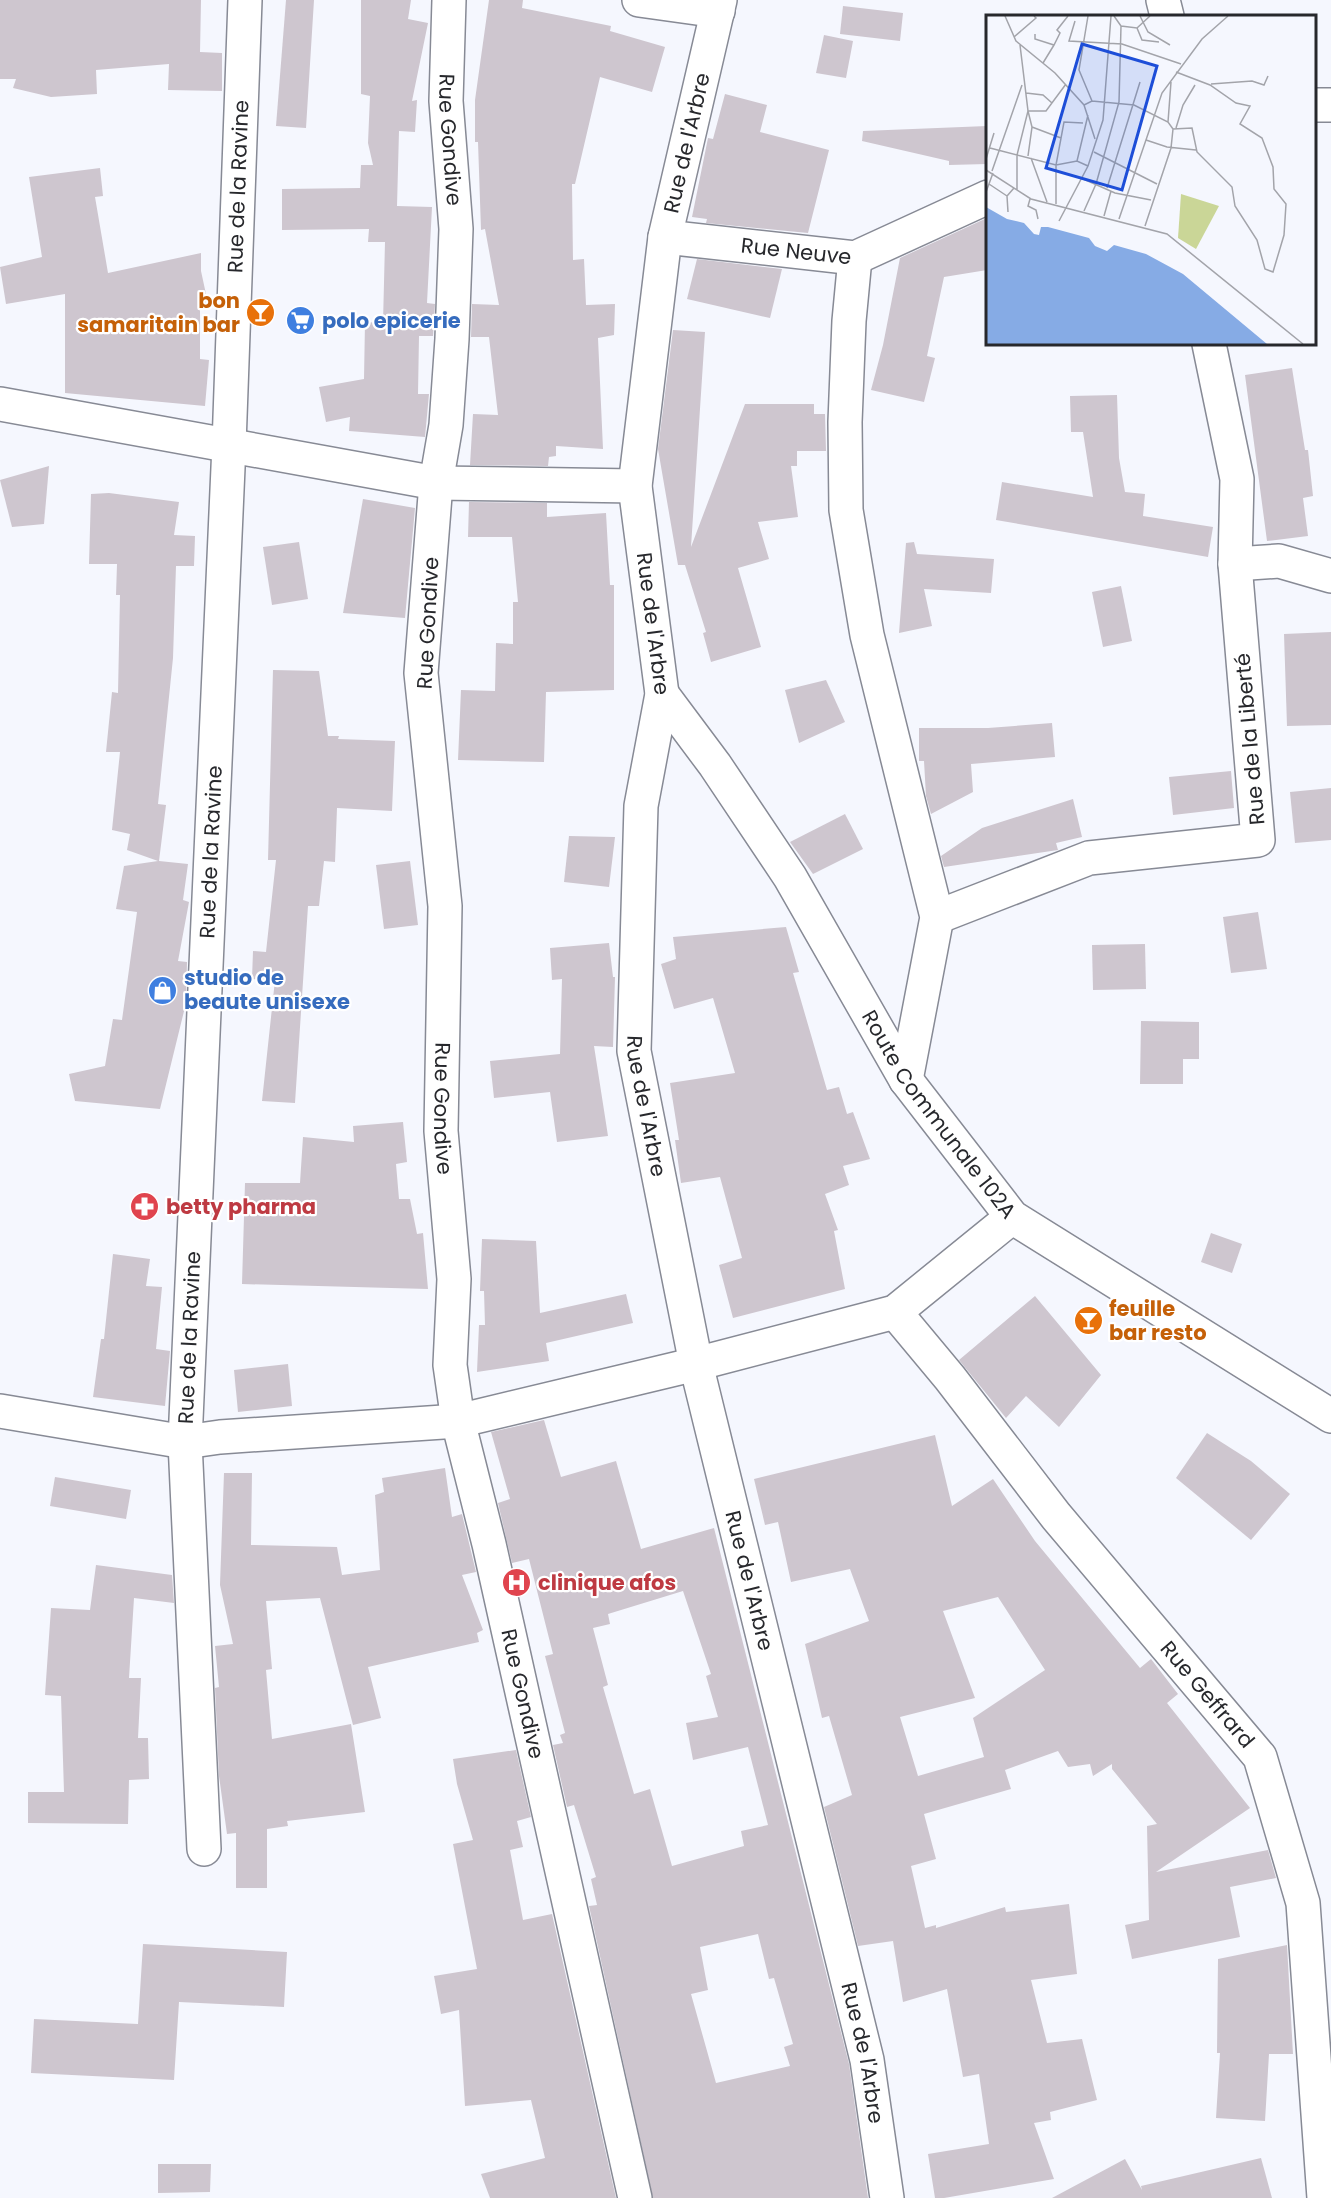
<svg xmlns="http://www.w3.org/2000/svg" width="1331" height="2198" font-family="Poppins,sans-serif">
<style>
.building{fill:#cec6cf;fill-rule:evenodd}
.lines{fill:none;stroke-linecap:round;stroke-linejoin:round}
.minor-casing{stroke:#878a95;stroke-width:36}
.minor{stroke:#fff;stroke-width:33}
.labels{text-anchor:middle;stroke-width:4.5;stroke-linejoin:round;paint-order:stroke}
.street-label{font-size:21px;fill:#27282c;stroke:#fff}
.food-label{font-size:21px;font-weight:bold;fill:#c56008;stroke:#fff;text-anchor:end}
.shop-label{font-size:21px;font-weight:bold;fill:#366cbe;stroke:#fff;text-anchor:start}
.health-label{font-size:21px;font-weight:bold;fill:#be3a42;stroke:#fff;text-anchor:start}
.inset-road{fill:none;stroke:#a3a4aa;stroke-width:1.5}
.view{fill:#1d4ed8;fill-opacity:0.15;stroke:#1d4ed8;stroke-width:3}
.inset-edge{fill:none;stroke:#27282c;stroke-width:3}
</style>
<rect width="100%" height="100%" fill="#f5f7fe"/>
<g class="building">
<polygon points="0,0 201,0 200,52 222,53 222,91 168,90 169,64 96,70 97,94 51,97 13,88 16,79 0,79"/>
<polygon points="286,0 314,0 306,128 276,126"/>
<polygon points="361,0 411,0 408,19 428,23 412,101 417,100 415,132 399,131 397,206 432,207 427,303 435,304 433,336 419,336 418,394 429,394 425,437 349,431 350,417 326,422 319,387 364,379 365,322 383,323 385,242 368,242 369,229 282,230 282,189 360,188 361,165 373,165 368,143 370,96 361,94"/>
<polygon points="489,0 523,0 522,8 611,26 610,31 665,47 652,92 600,77 575,184 572,184 573,260 584,259 586,305 615,304 614,335 598,338 603,449 556,446 556,456 549,457 548,466 470,465 473,414 498,415 489,337 471,337 472,304 499,305 485,229 481,230 478,142 475,142 475,100"/>
<polygon points="843,6 903,13 900,41 840,34"/>
<polygon points="824,35 853,41 846,78 816,73"/>
<polygon points="725,94 767,105 760,132 829,150 808,233 706,223 707,219 692,217 708,138 713,139"/>
<polygon points="987,126 987,164 949,165 949,161 862,141 863,131"/>
<polygon points="100,168 103,196 95,197 108,273 201,253 201,271 209,308 200,309 200,359 209,360 205,406 65,393 65,294 6,304 0,267 42,257 29,177"/>
<polygon points="987,218 987,270 944,277 927,356 935,358 924,402 871,390 883,345 900,258"/>
<polygon points="697,259 782,269 770,318 687,299"/>
<polygon points="673,330 705,332 691,547 745,404 814,404 814,414 825,414 826,451 797,451 797,466 791,466 798,517 758,522 769,559 738,568 761,647 711,662 703,633 706,632 685,565 678,565 658,449"/>
<polygon points="1292,368 1305,450 1308,450 1313,496 1303,498 1308,536 1267,541 1245,375"/>
<polygon points="1117,395 1119,458 1125,492 1145,494 1143,516 1213,527 1208,557 996,520 1002,482 1093,497 1083,432 1071,432 1070,396"/>
<polygon points="49,466 44,524 12,527 0,480"/>
<polygon points="109,493 179,502 174,535 195,536 194,566 176,566 173,658 158,804 166,805 159,861 188,864 183,900 189,902 178,961 187,962 186,1003 160,1109 75,1101 69,1074 105,1066 113,1019 122,1020 137,912 116,909 124,866 158,861 127,850 130,834 112,830 120,752 106,752 112,692 118,693 120,595 116,595 117,564 89,564 91,494"/>
<polygon points="363,499 415,508 405,618 343,613"/>
<polygon points="469,502 547,503 547,517 606,513 610,585 614,585 614,690 546,692 544,762 458,760 461,690 495,691 496,643 513,644 513,602 518,602 512,537 468,537"/>
<polygon points="299,542 308,599 272,605 263,547"/>
<polygon points="914,542 917,554 994,559 991,593 924,589 932,626 899,633 906,543"/>
<polygon points="1121,586 1132,641 1103,647 1092,592"/>
<polygon points="1331,632 1331,725 1287,726 1284,634"/>
<polygon points="273,670 319,671 328,736 339,736 338,739 395,741 392,811 337,808 335,862 324,861 319,906 308,906 295,1103 262,1101 275,980 252,979 253,951 266,952 276,860 268,860"/>
<polygon points="826,680 845,722 799,743 785,690"/>
<polygon points="1052,723 1055,757 971,764 973,792 931,814 926,796 924,761 919,761 919,728 988,728"/>
<polygon points="1231,771 1234,808 1173,815 1169,777"/>
<polygon points="1331,788 1331,840 1295,843 1290,792"/>
<polygon points="1073,799 1082,837 1056,843 1058,850 944,867 941,856 982,828"/>
<polygon points="845,814 863,849 813,874 790,842"/>
<polygon points="569,836 615,837 609,887 564,882"/>
<polygon points="410,861 418,925 384,929 376,865"/>
<polygon points="1258,912 1267,969 1231,973 1223,917"/>
<polygon points="786,927 799,972 793,973 827,1090 839,1087 847,1114 853,1112 870,1159 843,1166 849,1185 825,1194 838,1230 834,1231 845,1289 733,1318 719,1265 742,1258 720,1177 681,1183 675,1140 679,1140 670,1083 735,1073 713,998 674,1009 661,964 676,959 673,937"/>
<polygon points="609,943 613,977 615,977 613,1047 594,1046 608,1136 557,1142 550,1092 494,1098 490,1061 560,1054 562,979 552,980 550,948"/>
<polygon points="1145,944 1146,989 1093,990 1092,945"/>
<polygon points="1141,1021 1199,1022 1199,1059 1183,1059 1183,1084 1140,1084"/>
<polygon points="403,1122 407,1162 396,1164 399,1199 410,1199 417,1234 423,1233 428,1289 242,1284 245,1183 300,1183 303,1137 354,1142 353,1126"/>
<polygon points="1211,1233 1242,1244 1232,1273 1201,1262"/>
<polygon points="482,1239 536,1241 540,1313 626,1294 633,1323 546,1343 549,1361 477,1372 479,1325 485,1325 484,1291 480,1291"/>
<polygon points="113,1254 150,1259 146,1286 162,1287 156,1349 170,1351 165,1406 93,1397 101,1339 104,1339"/>
<polygon points="1035,1296 1101,1375 1059,1427 1026,1396 1006,1418 959,1360"/>
<polygon points="288,1364 292,1406 238,1412 234,1370"/>
<path d="M544,1420l17,57 55,-16 25,88 73,-21 135,536 19,134h-215l-64,-292 8,-1 -6,-26 5,-2 -22,-72 -7,2 -14,-62 10,-2 -3,-8 5,-2 -20,-77 8,-2 -24,-95 -17,4 -14,-60 12,-4 -19,-67zM683,1591l28,83 -5,2 12,41 -32,6 7,37 55,-13 20,78 -27,6 3,15 -72,20 -22,-77 -16,5 -31,-107 5,-2 -15,-57 17,-4 -2,-10zM758,1934l11,45 5,-1 19,66 -9,3 6,19 -74,17 -25,-89 17,-4 -8,-43z"/>
<polygon points="1207,1433 1251,1461 1290,1494 1251,1540 1176,1478"/>
<path d="M935,1435l17,71 41,-27 42,62 105,127 11,-9 27,35 -11,9 83,105 -94,64 112,-22 8,28 -46,9 10,50 -108,22 -7,-34 24,-5 -2,-94 10,-2 -45,-55v-5l-19,12 -3,-12 -22,3 -10,-16 -53,19 6,19 -87,25 12,45 -25,7 14,62 11,-3v3l69,-21 1,5 63,-8 8,70 -46,6 16,63 35,-4 15,61 -47,12 1,8 -17,3 20,56 -110,19h-9l-7,-44 61,-10 -10,-70 -16,3 -16,-88 -44,13 -10,-61 -35,5 -34,-139 28,-12 -23,-79 -7,2 -17,-74 64,-23 -19,-52 -59,13 -13,-60 -13,3 -11,-46zM998,1597l47,73 -72,48 11,39 -66,19 -18,-59 75,-19 -32,-87z"/>
<polygon points="445,1468 452,1517 462,1514 476,1572 462,1575 483,1630 477,1633 479,1642 368,1667 381,1718 353,1725 320,1598 266,1601 272,1669 266,1670 272,1739 351,1724 365,1812 287,1821 288,1826 267,1829 267,1888 236,1888 236,1833 227,1834 219,1776 215,1688 219,1687 215,1646 233,1644 220,1585 224,1473 252,1473 251,1545 337,1547 342,1575 380,1570 375,1495 384,1492 382,1478"/>
<polygon points="55,1477 131,1490 126,1519 50,1506"/>
<polygon points="96,1565 172,1575 174,1603 134,1598 129,1678 141,1678 138,1738 148,1738 149,1779 129,1780 128,1824 28,1823 28,1792 64,1792 61,1696 45,1695 51,1608 90,1610"/>
<polygon points="516,1750 531,1817 517,1821 523,1847 510,1850 523,1920 552,1914 616,2198 490,2198 481,2174 545,2158 531,2100 465,2106 459,2010 441,2014 434,1976 477,1969 453,1844 473,1840 457,1784 453,1759"/>
<polygon points="143,1944 287,1952 284,2007 179,2002 174,2080 31,2073 34,2019 138,2024"/>
<polygon points="1287,1945 1293,2054 1269,2054 1265,2121 1216,2118 1220,2053 1217,2053 1218,1959"/>
<polygon points="1261,2158 1272,2198 1052,2198 1125,2159 1142,2190 1141,2186"/>
<polygon points="158,2164 211,2164 210,2192 158,2193"/>
</g>
<g class="lines">
<defs>
<g id="minor">
<path id="s1" d="M449,0l-3,101 10,128 -4,110 -6,86 -10,58 -15,190 24,233 -4,225 13,148 -4,86 8,56 31,123 146,654"/>
<polyline points="639,0 718,11"/>
<path id="s2" d="M720,0l-55,237 -30,249 27,208 -21,112 -7,245 62,313 171,696 20,138"/>
<polyline points="1163,0 1167,16"/>
<polyline points="1314,105 1331,105"/>
<path id="s3" d="M665,237l190,21 133,-61"/>
<polyline points="855,258 849,321 845,422 846,510 867,635 937,917 906,1080"/>
<polyline points="0,404 436,483 635,486"/>
<polyline points="1235,564 1279,561 1331,576"/>
<path id="s4" d="M662,694l53,71 75,112 116,203 106,137 319,199"/>
<polyline points="937,917 1089,858 1258,840 1235,564 1237,479 1209,344"/>
<path id="s5" d="M895,1312l55,66 106,138 204,241 43,146 21,295"/>
<polyline points="0,1411 185,1442 220,1437 458,1421 696,1364 895,1312 1012,1217"/>
<path id="s6" d="M204,1849l-19,-407 44,-997 16,-445"/>
</g>
</defs>
<use href="#minor" class="minor-casing"/>
<use href="#minor" class="minor"/>
</g>
<defs>
<symbol id="bar-disc" viewBox="-11 -11 22 22"><circle r="9.5" fill="#e8710a" stroke="#fff"/><path d="M-6-5H6L.8 .8V4.5H3.5V6h-7V4.5H-.8V.8Z" fill="#fff"/></symbol>
<symbol id="supermarket-disc" viewBox="-11 -11 22 22"><circle r="9.5" fill="#3f7fe0" stroke="#fff"/><path d="M-6-5.5h2.5l.6 2H6L4.5 2H-2.5L-4.4-4H-6ZM-1.5 3.2a1.3 1.3 0 1 0 .1 0ZM3 3.2a1.3 1.3 0 1 0 .1 0Z" fill="#fff"/></symbol>
<symbol id="shop-disc" viewBox="-11 -11 22 22"><circle r="9.5" fill="#3f7fe0" stroke="#fff"/><path d="M-5-2.5h2.3a2.7 3.5 0 0 1 5.4 0H5L5.5 6h-11ZM-1.5-2.5h3a1.5 2.3 0 0 0-3 0Z" fill="#fff"/></symbol>
<symbol id="pharmacy-disc" viewBox="-11 -11 22 22"><circle r="9.5" fill="#e0444e" stroke="#fff"/><path d="M-2-6h4v4h4v4h-4v4h-4v-4h-4v-4h4Z" fill="#fff"/></symbol>
<symbol id="hospital-disc" viewBox="-11 -11 22 22"><circle r="9.5" fill="#e0444e" stroke="#fff"/><path d="M-5-5h3v3.5h4V-5h3V5h-3V1.5h-4V5h-3Z" fill="#fff"/></symbol>
</defs>
<g fill-rule="evenodd">
<use href="#bar-disc" x="244" y="296" width="33" height="33"/>
<use href="#supermarket-disc" x="284" y="304" width="33" height="33"/>
<use href="#shop-disc" x="146" y="974" width="33" height="33"/>
<use href="#pharmacy-disc" x="128" y="1190" width="33" height="33"/>
<use href="#bar-disc" x="1072" y="1304" width="33" height="33"/>
<use href="#hospital-disc" x="500" y="1566" width="33" height="33"/>
</g>
<g class="labels">
<g class="street-label">
<text dy="7" stroke="none"><textPath href="#s1" startOffset="140">Rue Gondive</textPath></text>
<text transform="translate(687 143) rotate(-77)" y="7">Rue de l'Arbre</text>
<text dy="7" stroke="none"><textPath href="#s6" startOffset="1664">Rue de la Ravine</textPath></text>
<text dy="7" stroke="none"><textPath href="#s3" startOffset="132">Rue Neuve</textPath></text>
<text transform="translate(428 623) rotate(-87)" y="7">Rue Gondive</text>
<text dy="7" stroke="none"><textPath href="#s2" startOffset="633">Rue de l'Arbre</textPath></text>
<text transform="translate(1250 739) rotate(-95)" y="7">Rue de la Liberté</text>
<text dy="7" stroke="none"><textPath href="#s6" startOffset="998">Rue de la Ravine</textPath></text>
<text dy="7" stroke="none"><textPath href="#s2" startOffset="1119">Rue de l'Arbre</textPath></text>
<text dy="7" stroke="none"><textPath href="#s1" startOffset="1112">Rue Gondive</textPath></text>
<text dy="7" stroke="none"><textPath href="#s4" startOffset="504">Route Communale 102A</textPath></text>
<text dy="7" stroke="none"><textPath href="#s6" startOffset="512">Rue de la Ravine</textPath></text>
<text dy="7" stroke="none"><textPath href="#s2" startOffset="1605">Rue de l'Arbre</textPath></text>
<text dy="7" stroke="none"><textPath href="#s1" startOffset="1706">Rue Gondive</textPath></text>
<text dy="7" stroke="none"><textPath href="#s5" startOffset="494">Rue Geffrard</textPath></text>
<text dy="7" stroke="none"><textPath href="#s2" startOffset="2091">Rue de l'Arbre</textPath></text>
</g>
<g class="food-label">
<text x="240" y="308">bon<tspan x="240" dy="24">samaritain bar</tspan></text>
<text x="1109" y="1316" text-anchor="start">feuille<tspan x="1109" dy="24">bar resto</tspan></text>
</g>
<g class="shop-label">
<text x="322" y="328">polo epicerie</text>
<text x="184" y="985">studio de<tspan x="184" dy="24">beaute unisexe</tspan></text>
</g>
<g class="health-label">
<text x="166" y="1214">betty pharma</text>
<text x="538" y="1590">clinique afos</text>
</g>
</g>
<g transform="translate(986 15)">
<rect width="330" height="330" fill="#f5f7fe"/>
<path d="M195,179l38,12 -23,43 -18,-11z" fill="#cad697"/>
<path d="M0,192l21,12 17,4 10,11 5,1 2,-8h7l41,11 6,8 12,5 7,-6 32,9 37,20 84,70h-281z" fill="#86abe5"/>
<path class="inset-road" d="M19,1l11,25 39,32 29,32 11,34M102,1l-9,54 13,31M154,1l8,16 22,13M89,6l-6,20 53,3 59,20M135,11l16,2 13,-12M151,13l5,12 17,2M49,19v5l19,6 6,-12 -3,-3 11,-14M28,22l22,-19 -2,-2M57,48l11,-18M225,69l41,-3 12,4 4,-9M40,78l17,2 9,8M98,90l8,-4 42,4 34,17 5,7 -2,19 -26,78M182,107l3,-40M46,112l29,11M190,113l7,-23 12,-20M187,114l19,-1 5,24 35,35 3,19 22,34 8,29 8,3 11,-37 2,-31 -12,-15 -1,-22 -11,-29 -22,-14 10,-18 -14,-3 -26,-18 -34,-13M160,125l21,7 29,3M4,133l66,17 21,-4 11,5M108,137l63,32M42,141l4,-29 -4,-16h18l20,-27M45,143l16,44M0,144l8,-26M91,146l11,-46M0,155l45,29 136,35 136,110M6,156l30,-86M95,163l34,15 36,7M3,169l18,12M110,169l23,-82 2,-76 -7,-10M121,173l33,-106M31,175v-35l11,-44 -8,-66M0,177l7,-19M44,184l-2,7 8,4 2,9M70,189v-39l8,-43 19,1M98,196l12,-27M22,197l-1,-16 7,-8M118,201l7,-25M133,204l43,-126 40,-54 26,-23M73,206l29,-55 15,-46 8,-104"/>
<path class="view" d="M96,29l75,22 -35,124 -76,-22z"/>
<rect width="330" height="330" class="inset-edge"/>
</g>
</svg>
